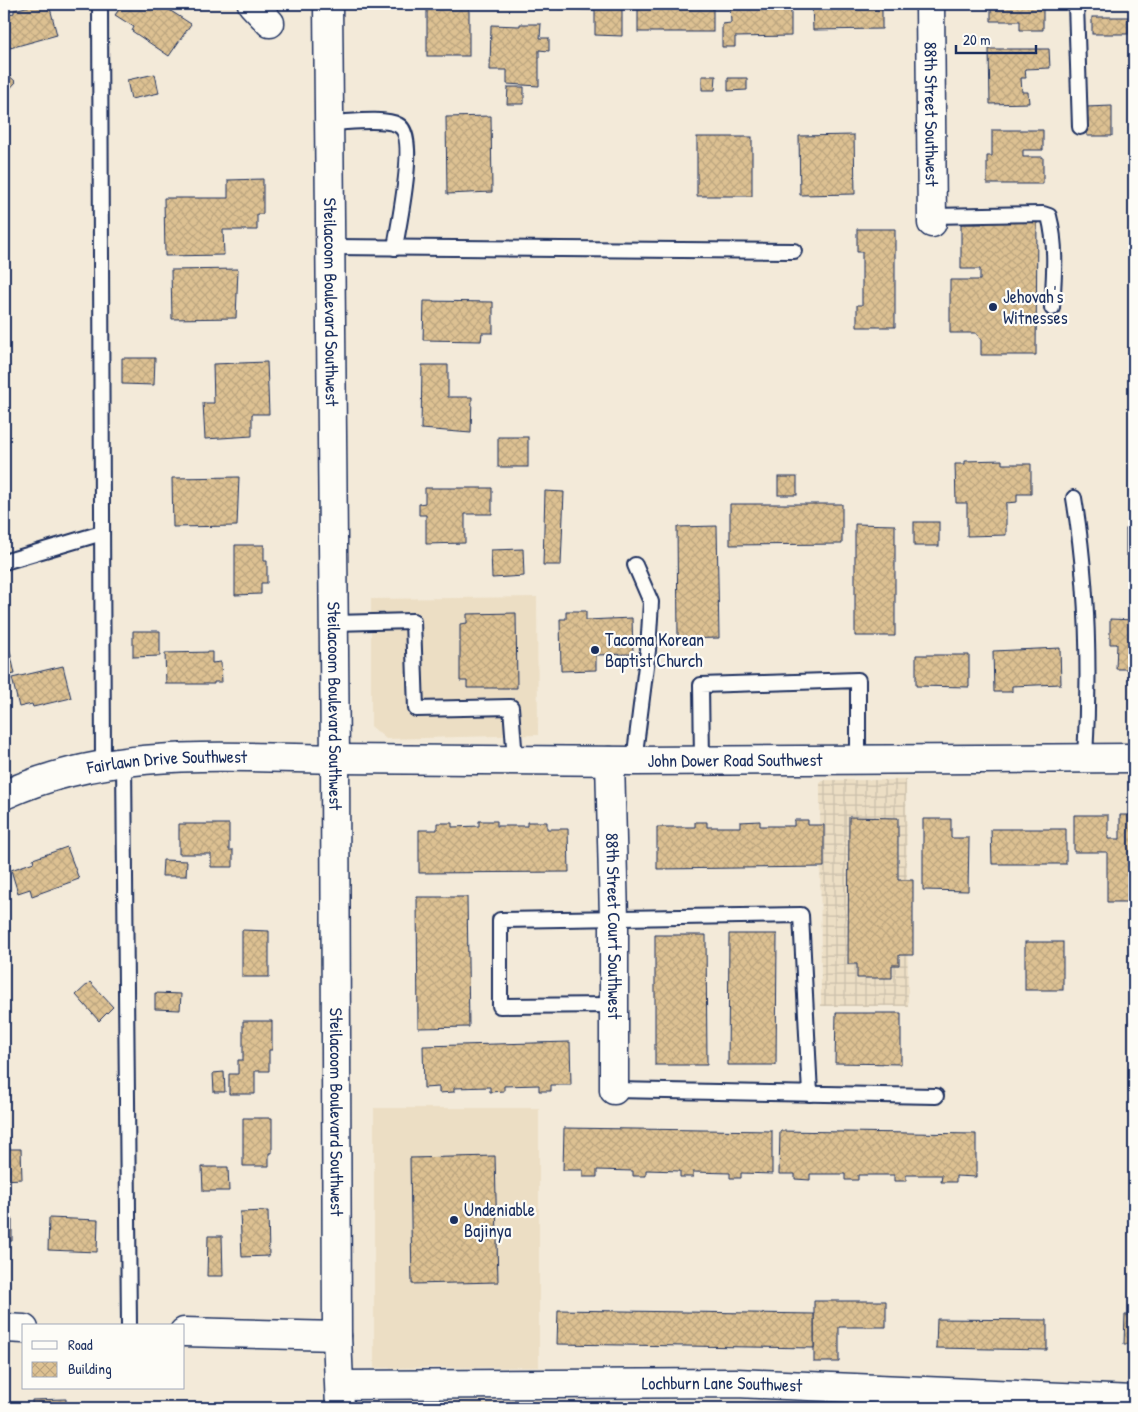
<svg xmlns="http://www.w3.org/2000/svg" width="1138" height="1412" font-family="'Patrick Hand',sans-serif">
<style>
.built{fill:#ecdec4}
.industrial{fill:url(#industrial-grid)}
.building{fill:url(#building-cross-hatch);stroke:#1b2f5e}
.lines{fill:none;stroke-linecap:round;stroke-linejoin:round}
.lane-casing{stroke:#1b2f5e;stroke-width:18}
.street-casing{stroke:#1b2f5e;stroke-width:31}
.secondary-casing{stroke:#1b2f5e;stroke-width:31}
.lane{stroke:#fdfcf7;stroke-width:14}
.street{stroke:#fdfcf7;stroke-width:28}
.secondary{stroke:#fdfcf7;stroke-width:28}
.poi-dot{fill:#1b2f5e;stroke:#fdfcf7;stroke-width:2}
.labels{text-anchor:middle;stroke-width:4.5;stroke-linejoin:round;paint-order:stroke}
.street-label{font-size:18px;fill:#1b2f5e;stroke:#fdfcf7}
.poi-label{font-size:18px;fill:#1b2f5e;stroke:#fdfcf7;text-anchor:start}
</style>
<defs>
<pattern id="industrial-grid" width="8" height="8" patternUnits="userSpaceOnUse" patternTransform="scale(1.25)"><rect width="8" height="8" fill="#ecdec4"/><path d="M0 4h8M4 0v8" fill="none" stroke="#cabfab"/></pattern>
<pattern id="building-cross-hatch" width="8" height="8" patternUnits="userSpaceOnUse" patternTransform="scale(1.25)"><rect width="8" height="8" fill="#ddc192"/><path d="M0 0l8 8M0 8l8-8" fill="none" stroke="#bda680"/></pattern>
</defs>
<rect width="100%" height="100%" fill="#f3ead9"/>
<filter id="ink" filterUnits="userSpaceOnUse"><feTurbulence type="fractalNoise" baseFrequency=".02" numOctaves="2"/><feDisplacementMap in="SourceGraphic" scale="10" xChannelSelector="R" yChannelSelector="G"/><feConvolveMatrix kernelMatrix="1 2 1 2 8 2 1 2 1" color-interpolation-filters="sRGB"/></filter>
<g filter="url(#ink)">
<g class="built">
<polygon points="537,597 538,735 386,739 371,726 371,599"/>
<polygon points="374,1108 539,1108 539,1367 374,1368"/>
<polygon points="544,1400 544,1408 375,1408 375,1401"/>
</g>
<polygon class="industrial" points="824,780 906,780 908,1006 821,1006 820,783"/>
<g class="building">
<polygon points="38,4 49,4 57,35 10,48 8,40 4,41 4,15 14,13 14,10"/>
<polygon points="123,4 144,4 148,6 150,4 160,4 191,24 169,56 132,31 134,27 115,15"/>
<rect x="427" y="4" width="42" height="52"/>
<polygon points="559,4 622,4 622,36 595,35 595,10 559,9"/>
<rect x="638" y="4" width="75" height="28"/>
<polygon points="730,4 791,4 791,36 735,37 735,47 722,47 722,24 731,23"/>
<polygon points="812,4 882,4 882,29 813,30"/>
<polygon points="991,4 1043,4 1043,30 1020,30 1020,21 991,21"/>
<rect x="1092" y="17" width="36" height="17"/>
<polygon points="520,24 541,24 540,38 549,38 549,51 539,50 539,86 507,84 507,70 490,70 491,25 520,26"/>
<polygon points="989,49 1049,49 1050,68 1025,69 1026,78 1021,78 1022,92 1028,92 1029,103 990,104"/>
<polygon points="4,71 16,82 4,95"/>
<polygon points="155,74 159,93 131,99 127,80"/>
<polygon points="702,76 716,76 715,90 702,90"/>
<polygon points="728,78 747,78 747,90 728,91"/>
<polygon points="508,87 524,87 524,104 507,104"/>
<polygon points="1112,106 1112,136 1087,136 1086,107"/>
<polygon points="491,116 492,192 447,194 446,117"/>
<polygon points="992,130 1043,130 1043,150 1023,150 1023,157 1043,157 1043,184 987,184 987,156 992,156"/>
<polygon points="854,135 855,194 800,195 799,136"/>
<rect x="697" y="137" width="55" height="59"/>
<polygon points="263,179 263,214 257,214 257,230 223,230 224,255 165,256 164,198 228,198 228,180"/>
<polygon points="982,220 1037,221 1036,355 981,355 981,340 976,333 950,333 950,280 980,280 980,269 961,269 961,224 982,224"/>
<polygon points="857,229 895,229 895,327 857,327 857,305 862,305 862,252 857,252"/>
<polygon points="238,269 236,318 172,319 171,270"/>
<polygon points="424,301 493,302 493,333 482,333 481,341 423,340"/>
<polygon points="122,358 155,358 154,385 122,384"/>
<polygon points="267,362 269,414 252,414 252,436 205,439 203,403 214,403 213,364"/>
<polygon points="422,365 448,365 448,397 472,397 471,433 421,429"/>
<rect x="498" y="437" width="30" height="30"/>
<polygon points="1002,460 1002,464 1031,464 1031,494 1017,494 1017,502 1006,503 1006,535 967,536 967,503 956,503 955,464 965,464 965,461"/>
<polygon points="239,477 237,526 173,527 172,478"/>
<rect x="778" y="477" width="19" height="18"/>
<polygon points="425,488 492,488 492,514 465,514 465,543 426,544 426,515 419,515 419,504 425,503"/>
<polygon points="545,491 564,492 561,565 543,565"/>
<polygon points="730,504 842,504 842,544 730,545"/>
<rect x="914" y="522" width="25" height="24"/>
<polygon points="855,524 895,525 895,636 855,636"/>
<polygon points="717,526 719,638 678,639 677,527"/>
<rect x="1126" y="529" width="8" height="26"/>
<polygon points="235,545 264,545 264,561 267,561 267,583 261,583 261,594 235,595"/>
<polygon points="523,549 524,576 492,578 491,550"/>
<polygon points="566,611 586,611 586,620 632,618 633,654 596,655 596,670 561,671 560,619 566,619"/>
<polygon points="516,613 517,688 467,688 467,681 460,681 460,624 467,623 467,614"/>
<polygon points="1110,619 1134,620 1134,675 1130,675 1130,669 1116,669 1117,644 1110,644"/>
<polygon points="133,631 160,631 160,656 133,657"/>
<polygon points="4,638 6,648 9,647 15,674 4,676"/>
<polygon points="1060,648 1061,684 1012,686 1012,692 994,692 993,651"/>
<polygon points="212,652 212,663 221,662 222,682 214,682 214,684 166,684 165,653"/>
<polygon points="916,655 969,655 969,687 916,686"/>
<polygon points="63,666 71,698 33,707 32,704 19,707 12,678"/>
<polygon points="1074,815 1108,815 1108,839 1120,839 1120,815 1134,815 1134,902 1107,902 1107,852 1074,852"/>
<polygon points="849,817 898,818 898,880 913,880 913,955 899,955 899,965 892,965 892,978 857,978 857,964 848,964"/>
<polygon points="923,819 951,819 951,838 969,838 968,891 923,890"/>
<polygon points="794,820 808,820 808,825 824,825 824,867 657,869 657,827 695,827 695,822 707,822 707,827 740,827 740,822 760,821 760,826 794,826"/>
<polygon points="479,821 497,821 497,826 527,826 527,822 547,822 547,829 568,829 569,872 419,873 419,830 437,830 437,823 452,823 452,827 479,826"/>
<polygon points="179,824 229,824 229,850 233,850 233,867 211,867 211,854 179,854"/>
<polygon points="991,829 1066,829 1066,864 992,864"/>
<polygon points="67,847 79,879 32,896 30,889 18,893 11,870 34,862 33,859"/>
<polygon points="163,860 187,861 186,876 162,876"/>
<polygon points="417,897 467,897 469,1027 418,1028"/>
<polygon points="242,930 269,931 269,977 242,977"/>
<polygon points="729,934 777,934 776,1065 728,1065"/>
<polygon points="655,935 706,935 707,1065 655,1065"/>
<rect x="1025" y="942" width="38" height="48"/>
<polygon points="90,982 113,1007 99,1021 76,995"/>
<polygon points="155,993 181,994 180,1010 155,1009"/>
<polygon points="836,1013 901,1013 901,1064 835,1063"/>
<polygon points="243,1021 272,1021 272,1050 269,1050 269,1071 255,1071 255,1094 229,1094 229,1074 238,1074 238,1060 243,1060"/>
<polygon points="570,1042 571,1085 551,1085 551,1091 539,1091 539,1085 504,1086 504,1091 490,1092 490,1087 454,1088 454,1092 439,1093 439,1087 424,1088 423,1046"/>
<polygon points="224,1072 225,1092 214,1092 213,1073"/>
<polygon points="243,1118 272,1118 272,1153 269,1153 269,1166 243,1166"/>
<polygon points="564,1128 772,1131 772,1174 741,1173 741,1178 730,1178 730,1173 693,1172 693,1177 680,1177 680,1171 646,1170 646,1176 633,1176 633,1171 597,1170 597,1177 583,1177 583,1170 563,1170"/>
<polygon points="780,1131 976,1134 976,1177 956,1176 956,1182 941,1182 942,1175 906,1175 906,1181 894,1181 894,1175 858,1175 858,1180 845,1180 845,1174 810,1174 810,1180 795,1179 795,1174 779,1174"/>
<polygon points="4,1149 21,1149 22,1179 4,1180"/>
<polygon points="495,1156 498,1282 412,1284 410,1158"/>
<polygon points="202,1167 228,1167 229,1191 203,1191"/>
<polygon points="4,1209 4,1218 12,1218 12,1241 4,1241"/>
<polygon points="268,1211 269,1256 242,1257 240,1212"/>
<polygon points="49,1218 98,1220 97,1252 48,1250"/>
<polygon points="208,1236 222,1236 223,1276 207,1276"/>
<polygon points="814,1301 886,1301 886,1327 839,1327 839,1362 814,1362"/>
<polygon points="558,1310 814,1314 814,1348 557,1344"/>
<polygon points="1125,1315 1134,1315 1134,1344 1124,1344"/>
<polygon points="937,1319 1047,1320 1047,1350 936,1348"/>
<polygon points="66,1399 66,1407 81,1408 32,1408 32,1400"/>
<rect x="559" y="1405" width="34" height="3"/>
<rect x="627" y="1406" width="33" height="2"/>
</g>
<g class="lines">
<defs>
<g id="lane">
<polyline points="100,4 103,764"/>
<polyline points="1076,4 1080,127"/>
<path d="M329,123c17,0 55,-6 69,2 21,10 0,101 -3,123"/>
<path d="M932,216l111,-2 6,2c8,30 5,61 3,92"/>
<polyline points="331,247 794,251"/>
<path d="M1074,498c14,85 16,175 11,261"/>
<polyline points="4,562 102,533"/>
<polyline points="334,623 413,621 416,709 511,707 515,760"/>
<polyline points="702,760 701,685 858,680 858,760"/>
<polyline points="634,761 648,650 651,602 635,565"/>
<polyline points="124,762 129,1326"/>
<polyline points="614,1005 500,1006 500,920 801,915 810,1094"/>
<polyline points="614,1090 936,1096"/>
</g>
<g id="street">
<polyline points="252,4 270,23"/>
<path id="s1" d="M930,4l2,219"/>
<path id="s2" d="M610,761l4,157v172"/>
<path id="s3" d="M4,795c103,-48 220,-38 331,-36"/>
<polyline points="4,1328 24,1329"/>
<polyline points="184,1332 337,1336"/>
<path id="s4" d="M340,1385l396,-2 398,17"/>
</g>
<g id="secondary">
<path id="s5" d="M328,4l7,755 2,577 3,72"/>
<path id="s6" d="M335,759l299,2 500,-3"/>
</g>
</defs>
<use href="#lane" class="lane-casing"/>
<use href="#street" class="street-casing"/>
<use href="#secondary" class="secondary-casing"/>
<use href="#lane" class="lane"/>
<use href="#street" class="street"/>
<use href="#secondary" class="secondary"/>
</g>
</g>
<g class="poi-dot">
<circle cx="993" cy="307" r="5"/>
<circle cx="595" cy="650" r="5"/>
<circle cx="454" cy="1220" r="5"/>
</g>
<g class="labels">
<g class="street-label">
<text dy="6" stroke="none"><textPath href="#s1" startOffset="110">88th Street Southwest</textPath></text>
<text dy="6" stroke="none"><textPath href="#s5" startOffset="298">Steilacoom Boulevard Southwest</textPath></text>
<text dy="6" stroke="none"><textPath href="#s5" startOffset="702">Steilacoom Boulevard Southwest</textPath></text>
<text dy="6" stroke="none"><textPath href="#s6" startOffset="400">John Dower Road Southwest</textPath></text>
<text dy="6" stroke="none"><textPath href="#s3" startOffset="168">Fairlawn Drive Southwest</textPath></text>
<text dy="6" stroke="none"><textPath href="#s2" startOffset="165">88th Street Court Southwest</textPath></text>
<text dy="6" stroke="none"><textPath href="#s5" startOffset="1108">Steilacoom Boulevard Southwest</textPath></text>
<text dy="6" stroke="none"><textPath href="#s4" startOffset="382">Lochburn Lane Southwest</textPath></text>
</g>
<g class="poi-label">
<text x="1003" y="303">Jehovah's<tspan x="1003" dy="21">Witnesses</tspan></text>
<text x="605" y="646">Tacoma Korean<tspan x="605" dy="21">Baptist Church</tspan></text>
<text x="464" y="1216">Undeniable<tspan x="464" dy="21">Bajinya</tspan></text>
</g>
</g>
<rect width="1138" height="1412" fill="none" stroke="#fdfcf7" stroke-width="20"/>
<rect x="10" y="10" width="1118" height="1392" fill="none" stroke="#1b2f5e" stroke-width="2" filter="url(#ink)"/>
<rect x="22" y="1324" width="162" height="65" fill="#fdfcf7" stroke="#a3aaba"/>
<rect x="32" y="1341" width="25" height="8" fill="#fdfcf7" stroke="#a3aaba"/>
<text x="68" y="1350" font-size="15" fill="#1b2f5e">Road</text>
<rect x="32" y="1362" width="25" height="15" fill="url(#building-cross-hatch)" stroke="#a3aaba"/>
<text x="68" y="1374" font-size="15" fill="#1b2f5e">Building</text>
<path d="M956 45v8h80v-8" fill="none" stroke="#1b2f5e" stroke-width="2.5"/>
<text x="963" y="45" font-size="15" fill="#1b2f5e" stroke="#fdfcf7" stroke-width="4" paint-order="stroke">20 m</text>
</svg>
